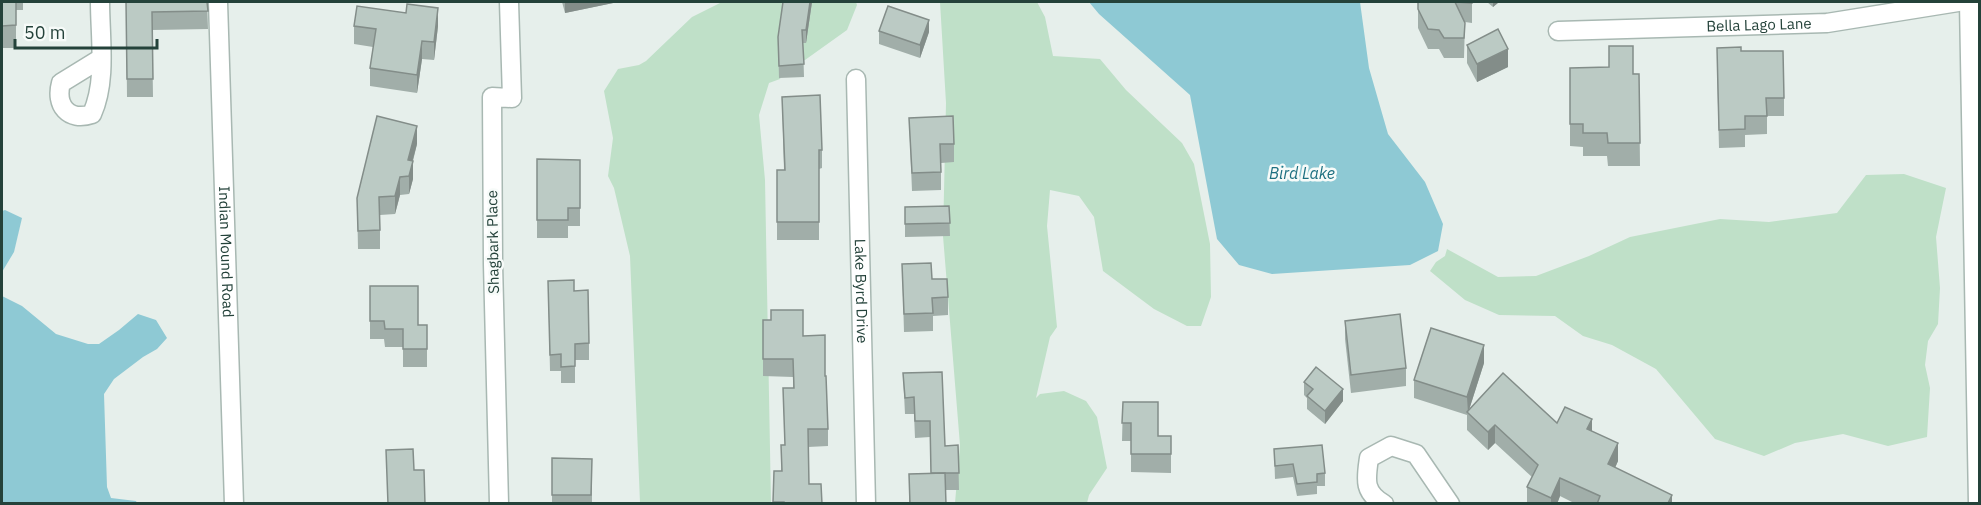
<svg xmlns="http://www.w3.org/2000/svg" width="1981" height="505" font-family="'IBM Plex Sans',sans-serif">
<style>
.green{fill:#bfe0c8}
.water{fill:#8ec9d4}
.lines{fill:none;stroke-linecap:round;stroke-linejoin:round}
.minor-casing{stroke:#a8b8b2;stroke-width:21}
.minor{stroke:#fff;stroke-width:18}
.wall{fill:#a1aea9}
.shaded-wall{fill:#838d89}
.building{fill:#bbcac4;stroke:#838d89;stroke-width:1.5}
.labels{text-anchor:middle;stroke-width:5;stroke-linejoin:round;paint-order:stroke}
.street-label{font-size:15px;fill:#24423a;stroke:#f7fbf9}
.water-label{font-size:16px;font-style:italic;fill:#1c6f80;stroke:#f7fbf9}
</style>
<rect width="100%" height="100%" fill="#e6efeb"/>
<g class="green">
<polygon points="722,2 856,2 857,5 847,30 805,60 787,64 780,79 769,83 759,115 765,180 771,503 640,503 630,256 614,188 608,176 613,138 604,91 618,69 639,65 646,61 692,17"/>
<polygon points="940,2 1037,2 1045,17 1053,56 1100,59 1126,90 1182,143 1194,164 1210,244 1211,297 1201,326 1187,326 1154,309 1103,271 1094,217 1079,196 1050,190 1047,226 1057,327 1050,337 1036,398 1040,394 1064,391 1086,401 1097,417 1107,468 1089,495 1087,503 955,503 960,445 943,236 946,103"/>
<polygon points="1904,174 1946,188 1936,237 1940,288 1938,324 1928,341 1925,365 1930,388 1927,437 1888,446 1843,434 1795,443 1764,456 1715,439 1656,369 1612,345 1583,336 1555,316 1499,315 1465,300 1430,271 1436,262 1445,256 1447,249 1498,277 1536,276 1589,256 1630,237 1720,219 1769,222 1837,213 1866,175"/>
</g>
<g class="water">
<polygon points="1089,2 1360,2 1369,68 1388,134 1425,182 1443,224 1438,251 1410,265 1272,274 1239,265 1217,239 1190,95 1099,14"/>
<polygon points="5,210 22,218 14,252 2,272 2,211"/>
<polygon points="2,296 22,306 56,334 88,344 99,344 119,330 138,314 156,320 167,338 157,349 143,357 114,379 104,394 107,487 111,498 136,501 137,503 2,503"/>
</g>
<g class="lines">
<defs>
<g id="minor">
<path d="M100,2c0,35 7,79 -8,112 -24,8 -37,-9 -31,-31l39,-24"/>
<path id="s1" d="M218,2l16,502"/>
<polyline points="1969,2 1978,504"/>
<path id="s2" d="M1558,31l269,-8 131,-21"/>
<path id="s3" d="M856,79l10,425"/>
<polyline points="499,504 493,264 492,97 512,98 509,2"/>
<path d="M1384,504c-21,-12 -18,-25 -15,-46l22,-12 25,8 34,50"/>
</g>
</defs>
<use href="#minor" class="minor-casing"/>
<use href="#minor" class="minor"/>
</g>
<g class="wall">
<polygon points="2,2 23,2 23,10 16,10 16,48 2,48"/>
<polygon points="126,2 207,2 208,29 152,30 153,97 127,97"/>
<polygon points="562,2 618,2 565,13"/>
<polygon points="812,2 806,43 803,43 804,77 779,78 778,37"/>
<polygon points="1418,2 1472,2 1472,23 1465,22 1464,58 1444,58 1439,49 1428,49 1418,28"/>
<polygon points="1487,2 1499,2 1493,7"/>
<polygon points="354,26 438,26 434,60 422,59 417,93 370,86 370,68 373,47 354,44"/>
<polygon points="879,31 929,32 920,58 879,44"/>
<polygon points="1467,45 1508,67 1477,82 1467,63"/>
<polygon points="1741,51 1784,98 1784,116 1767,116 1767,134 1745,135 1745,147 1719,148 1717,66"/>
<polygon points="1570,68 1639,74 1640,166 1608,166 1607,156 1583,156 1583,147 1570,146"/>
<polygon points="782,97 822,150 822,168 819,169 819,240 777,240 777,170 784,170"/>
<polygon points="909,118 954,144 954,162 941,163 941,190 912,191"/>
<polygon points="417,144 413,161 413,179 409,194 400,195 395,214 380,215 380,249 358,249 357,198"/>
<polygon points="537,159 580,160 580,226 568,226 568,238 537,238"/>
<polygon points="949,206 950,236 905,237 905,207"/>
<polygon points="902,264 932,279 948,297 948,315 933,316 933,331 904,332"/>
<polygon points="548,281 574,291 589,343 589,360 575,360 575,383 561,383 561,371 550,371"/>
<polygon points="370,286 418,325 427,325 427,367 403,367 403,347 385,347 384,339 370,339"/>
<polygon points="763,320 803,336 825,376 828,429 828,446 808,447 809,484 822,504 773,504 774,471 781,471 785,445 783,388 793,388 793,377 763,376"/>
<polygon points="1345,321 1406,368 1406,386 1351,393 1345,339"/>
<polygon points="1484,363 1469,410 1557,423 1592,431 1618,461 1615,468 1672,504 1576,504 1560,496 1557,504 1527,504 1527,487 1532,477 1495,443 1488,450 1467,430 1467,415 1414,398 1414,380"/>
<polygon points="903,373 945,446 958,445 959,490 945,490 946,504 909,504 909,474 931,473 930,437 915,438 914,414 905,414"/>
<polygon points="1304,382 1343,401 1325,424 1307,409 1307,398 1304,395"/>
<polygon points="1123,402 1158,436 1171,436 1171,473 1131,472 1131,441 1122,441"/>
<polygon points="1274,449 1325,473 1325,486 1317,486 1317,494 1297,496 1293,477 1275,479"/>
<polygon points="552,458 592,459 592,504 552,504"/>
</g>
<g class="shaded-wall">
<polygon points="565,2 618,2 565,13"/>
<polygon points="810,2 812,2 806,43 806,30"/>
<polygon points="1493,2 1499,2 1493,7"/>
<polygon points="438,8 438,26 434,60 434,42"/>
<polygon points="929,20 929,32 920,58 920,45"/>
<polygon points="422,41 422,59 417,93 417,75"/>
<polygon points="1508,49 1508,67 1477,82 1477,64"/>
<polygon points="417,126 417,144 408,178 408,160"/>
<polygon points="413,161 413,179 409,194 409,176"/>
<polygon points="400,177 400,195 395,214 395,196"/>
<polygon points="1484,345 1484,363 1468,413 1467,397"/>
<polygon points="1343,389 1343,401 1325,424 1325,411"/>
<polygon points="1592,419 1592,437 1587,429"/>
<polygon points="1495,425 1495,443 1488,450 1488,432"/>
<polygon points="1618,443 1618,461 1608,483 1608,464"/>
<polygon points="1560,478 1560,496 1557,504 1551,504 1551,498"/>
<polygon points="1672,495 1672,504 1668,504"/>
</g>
<g class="building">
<polygon points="2,2 16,2 16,25 2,26"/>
<polygon points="126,2 207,2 208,11 152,12 153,79 127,79"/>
<polygon points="783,2 810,2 806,30 802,30 804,64 779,66 778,37"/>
<polygon points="1418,2 1472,2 1472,3 1455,2 1465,23 1464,38 1444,38 1439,30 1428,29 1418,9"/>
<polygon points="407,4 438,8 434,42 422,41 417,75 370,68 376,29 354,26 357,6 406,13"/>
<polygon points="888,6 929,20 920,45 879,31"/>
<polygon points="1498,29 1508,49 1477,64 1467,45"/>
<polygon points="1609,46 1633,46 1633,74 1639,74 1640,143 1608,143 1607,133 1583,133 1583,124 1570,124 1570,68 1609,67"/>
<polygon points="1741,47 1741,51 1783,51 1784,98 1766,98 1767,116 1745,116 1745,129 1719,130 1717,48"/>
<polygon points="820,95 822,150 819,150 819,222 777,222 777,170 785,170 782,97"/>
<polygon points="377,116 417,126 408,160 413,161 409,176 400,177 395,196 379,197 380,230 358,231 357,198"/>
<polygon points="953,116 954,144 940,144 941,172 912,173 909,118"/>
<polygon points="537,159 580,160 580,208 568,208 568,220 537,220"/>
<polygon points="949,206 950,223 905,224 905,207"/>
<polygon points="931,263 932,279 947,279 948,297 932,298 933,313 904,314 902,264"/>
<polygon points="574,280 574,291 588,290 589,343 575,344 575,366 561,367 561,354 550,355 548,281"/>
<polygon points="370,286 418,286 418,325 427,325 427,349 403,349 403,329 385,329 384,321 370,321"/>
<polygon points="771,310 803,310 803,336 825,335 825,376 826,376 828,429 808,429 809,484 821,484 822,504 784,504 784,502 773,502 774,471 782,471 781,445 785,445 783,388 794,388 793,359 763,359 763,320 771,320"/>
<polygon points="1400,314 1406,368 1351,375 1345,321"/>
<polygon points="1431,328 1484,345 1467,397 1414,380"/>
<polygon points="1316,367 1343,389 1325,411 1307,396 1313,389 1304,382"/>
<polygon points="942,372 945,446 958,445 959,473 931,473 930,421 915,421 914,397 905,398 903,373"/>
<polygon points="1503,373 1557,423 1565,407 1592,419 1587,429 1618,443 1608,464 1672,495 1668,503 1669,504 1597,504 1600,496 1560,478 1551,498 1527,487 1538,465 1495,425 1488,432 1467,412"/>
<polygon points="1123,402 1158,402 1158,436 1171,436 1171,454 1131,454 1131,423 1122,423"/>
<polygon points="1322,445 1325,473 1317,474 1317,482 1297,484 1293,464 1275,466 1274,449"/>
<polygon points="413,449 414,470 424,470 425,504 388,504 386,450"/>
<polygon points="552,458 592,459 591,495 552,495"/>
<polygon points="945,473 946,504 910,504 909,474"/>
</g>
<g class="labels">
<g class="street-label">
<text dy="5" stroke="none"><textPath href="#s2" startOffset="201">Bella Lago Lane</textPath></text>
<text transform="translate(493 242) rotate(-91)" y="5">Shagbark Place</text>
<text dy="5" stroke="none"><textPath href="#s1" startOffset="250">Indian Mound Road</textPath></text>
<text dy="5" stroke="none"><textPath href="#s3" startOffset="212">Lake Byrd Drive</textPath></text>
</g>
<g class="water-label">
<text x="1302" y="179">Bird Lake</text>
</g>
</g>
<rect width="1981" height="505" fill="none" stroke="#24423a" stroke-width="6"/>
<path d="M15 39v9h142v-9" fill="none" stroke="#24423a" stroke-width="3"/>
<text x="24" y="39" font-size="18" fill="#24423a" stroke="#f7fbf9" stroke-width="4.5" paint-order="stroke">50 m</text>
</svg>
